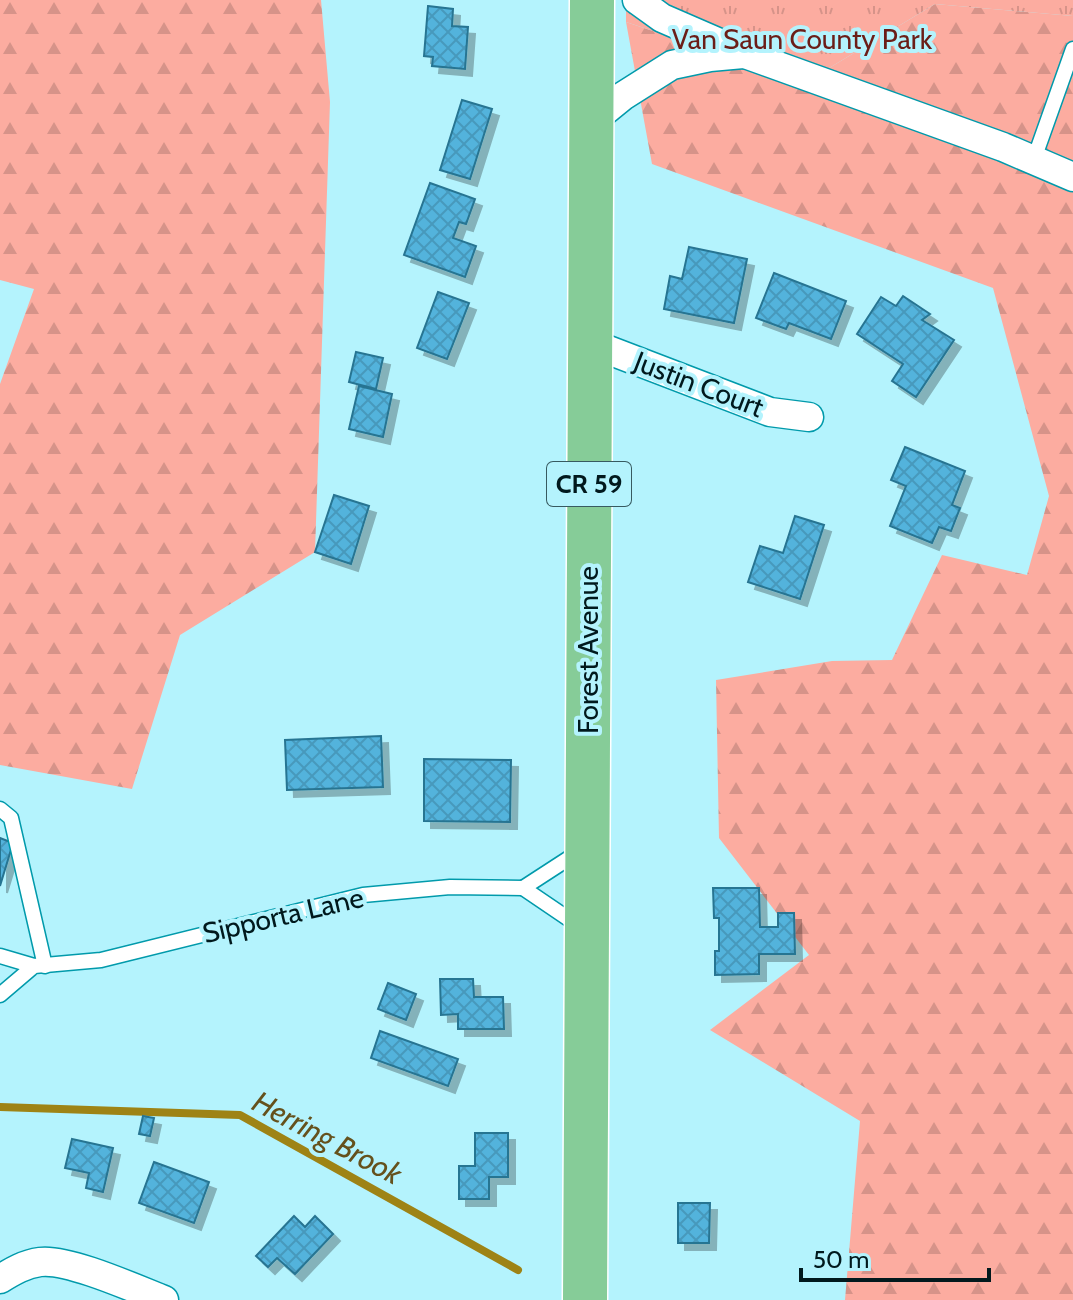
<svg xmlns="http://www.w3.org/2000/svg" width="1073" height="1300" font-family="Cabin,sans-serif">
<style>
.forest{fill:url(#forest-firs)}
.park{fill:url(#park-tufts)}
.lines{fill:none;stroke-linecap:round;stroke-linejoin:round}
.stream{stroke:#9e8315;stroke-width:8}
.building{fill:url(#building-cross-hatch);stroke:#287492;stroke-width:2;filter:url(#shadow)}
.service-casing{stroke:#019aab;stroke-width:17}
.minor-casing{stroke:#019aab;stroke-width:31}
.primary-casing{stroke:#fff;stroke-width:47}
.service{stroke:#fff;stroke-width:14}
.minor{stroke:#fff;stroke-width:28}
.primary{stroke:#86cc98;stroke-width:44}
.labels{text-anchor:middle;stroke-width:8;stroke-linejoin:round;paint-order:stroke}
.shield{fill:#b4f3fd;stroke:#375a60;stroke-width:2}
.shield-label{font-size:26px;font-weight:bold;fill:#01191d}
.park-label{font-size:28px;fill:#6b1d17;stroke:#b4f3fd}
.street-label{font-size:28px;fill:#01191d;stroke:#b4f3fd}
.water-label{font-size:30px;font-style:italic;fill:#65511c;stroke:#b4f3fd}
</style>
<defs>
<pattern id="forest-firs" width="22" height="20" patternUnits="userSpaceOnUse" patternTransform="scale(2)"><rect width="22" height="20" fill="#fcaca0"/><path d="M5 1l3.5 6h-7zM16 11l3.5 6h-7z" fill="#d69389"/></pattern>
<pattern id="park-tufts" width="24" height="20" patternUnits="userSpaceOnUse" patternTransform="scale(2)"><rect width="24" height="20" fill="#fcaca0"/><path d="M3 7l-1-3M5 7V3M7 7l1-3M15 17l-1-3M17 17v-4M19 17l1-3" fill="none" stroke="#d69389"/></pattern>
<pattern id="building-cross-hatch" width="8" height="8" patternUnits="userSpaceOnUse" patternTransform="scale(2)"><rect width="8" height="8" fill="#52b3dc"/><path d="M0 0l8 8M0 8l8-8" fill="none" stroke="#4699bc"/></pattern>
<filter id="shadow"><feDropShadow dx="7" dy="7" stdDeviation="0" flood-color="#0004"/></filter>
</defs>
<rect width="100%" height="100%" fill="#b4f3fd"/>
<g class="forest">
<polygon points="0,0 321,0 330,102 315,552 180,635 132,789 0,765 0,384 34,289 0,280"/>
<polygon points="935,4 1073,16 1073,1300 845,1300 860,1121 710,1030 809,955 719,838 716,680 832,661 892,660 942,555 1027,575 1049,496 993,288 652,164 626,22 806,82"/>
</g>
<polygon class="park" points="626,0 1073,0 1073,16 935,4 806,82 626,22"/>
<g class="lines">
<polyline class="stream" points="0,1107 240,1115 518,1270"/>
</g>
<g class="building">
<polygon points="428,6 453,9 452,26 468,27 465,69 432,66 433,57 424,56"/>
<polygon points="462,100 492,109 470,179 440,170"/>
<polygon points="430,183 475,199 466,224 459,222 453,238 476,246 465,277 404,255"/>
<polygon points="689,247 747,259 734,323 664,309 670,276 682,279"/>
<polygon points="774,273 846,301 831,339 789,323 786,329 756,318"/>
<polygon points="438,292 469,303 447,359 417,348"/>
<polygon points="903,296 930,314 922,320 954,340 916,397 892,381 903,364 857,334 881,297 896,306"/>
<polygon points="356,352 383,358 376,389 349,382"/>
<polygon points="359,386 392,394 383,437 349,429"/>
<polygon points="905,447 965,471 952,505 960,508 951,531 939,527 932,543 890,526 906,486 891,480"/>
<polygon points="334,495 369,506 351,564 315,552"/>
<polygon points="795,516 824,525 800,599 748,582 760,546 783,553"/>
<polygon points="381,736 383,787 287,790 285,740"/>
<polygon points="424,759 511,760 510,822 424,821"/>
<polygon points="0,838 13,843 0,886"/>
<polygon points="713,888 759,888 760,927 778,927 778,913 794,913 795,954 759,954 759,974 715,975 715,951 719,951 719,918 714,918"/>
<polygon points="440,979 473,979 474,997 503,997 504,1029 458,1029 458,1014 441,1015"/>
<polygon points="388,983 416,994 406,1020 378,1009"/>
<polygon points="380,1031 458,1059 448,1086 371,1058"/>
<polygon points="143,1116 154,1118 150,1136 139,1134"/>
<polygon points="475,1133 508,1133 508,1177 489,1177 489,1199 459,1199 459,1166 475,1166"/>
<polygon points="72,1139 113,1148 103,1192 86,1188 89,1173 65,1168"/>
<polygon points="154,1162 209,1182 194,1223 139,1203"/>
<polygon points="678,1203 710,1203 709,1243 678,1243"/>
<polygon points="294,1216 305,1227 315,1216 333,1234 295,1274 277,1258 268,1267 256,1256"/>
</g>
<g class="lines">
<defs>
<g id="service">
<polyline points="1034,159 1073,49"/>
<polyline points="0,809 11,818 45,966"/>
<polyline points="523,888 579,926"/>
<polyline points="523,888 580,851"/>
<polyline points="0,956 34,966"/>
<polyline points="0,995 34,966 101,960 363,895 450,887 523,888"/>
</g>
<g id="minor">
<polyline points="637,0 662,18 745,54 1003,147 1073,177"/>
<polyline points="591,122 623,96 672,65 710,57 743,54"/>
<polyline points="590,343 770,412 809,417"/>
<path d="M0,1279c13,-8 25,-15 40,-17 27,-4 96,27 124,38"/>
</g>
<polyline id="primary" points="585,1300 592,0"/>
</defs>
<use href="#service" class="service-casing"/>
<use href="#minor" class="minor-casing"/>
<use href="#primary" class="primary-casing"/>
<use href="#service" class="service"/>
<use href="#minor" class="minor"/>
<use href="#primary" class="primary"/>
</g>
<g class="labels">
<rect class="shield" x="547" y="462" width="84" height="44" rx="6"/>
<g class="shield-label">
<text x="589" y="493">CR 59</text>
</g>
<g class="park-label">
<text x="802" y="49">Van Saun County Park</text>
</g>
<g class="street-label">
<text transform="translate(699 384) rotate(21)" y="10">Justin Court</text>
<text transform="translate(588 650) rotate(-90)" y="10">Forest Avenue</text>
<text transform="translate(283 915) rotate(-13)" y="10">Sipporta Lane</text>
</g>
<g class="water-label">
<text transform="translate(327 1138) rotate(28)" y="10">Herring Brook</text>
</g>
</g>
<path d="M801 1268v12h188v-12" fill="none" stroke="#01191d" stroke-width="4"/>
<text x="813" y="1268" font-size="24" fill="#01191d" stroke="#b4f3fd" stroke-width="6" paint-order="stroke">50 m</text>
</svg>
